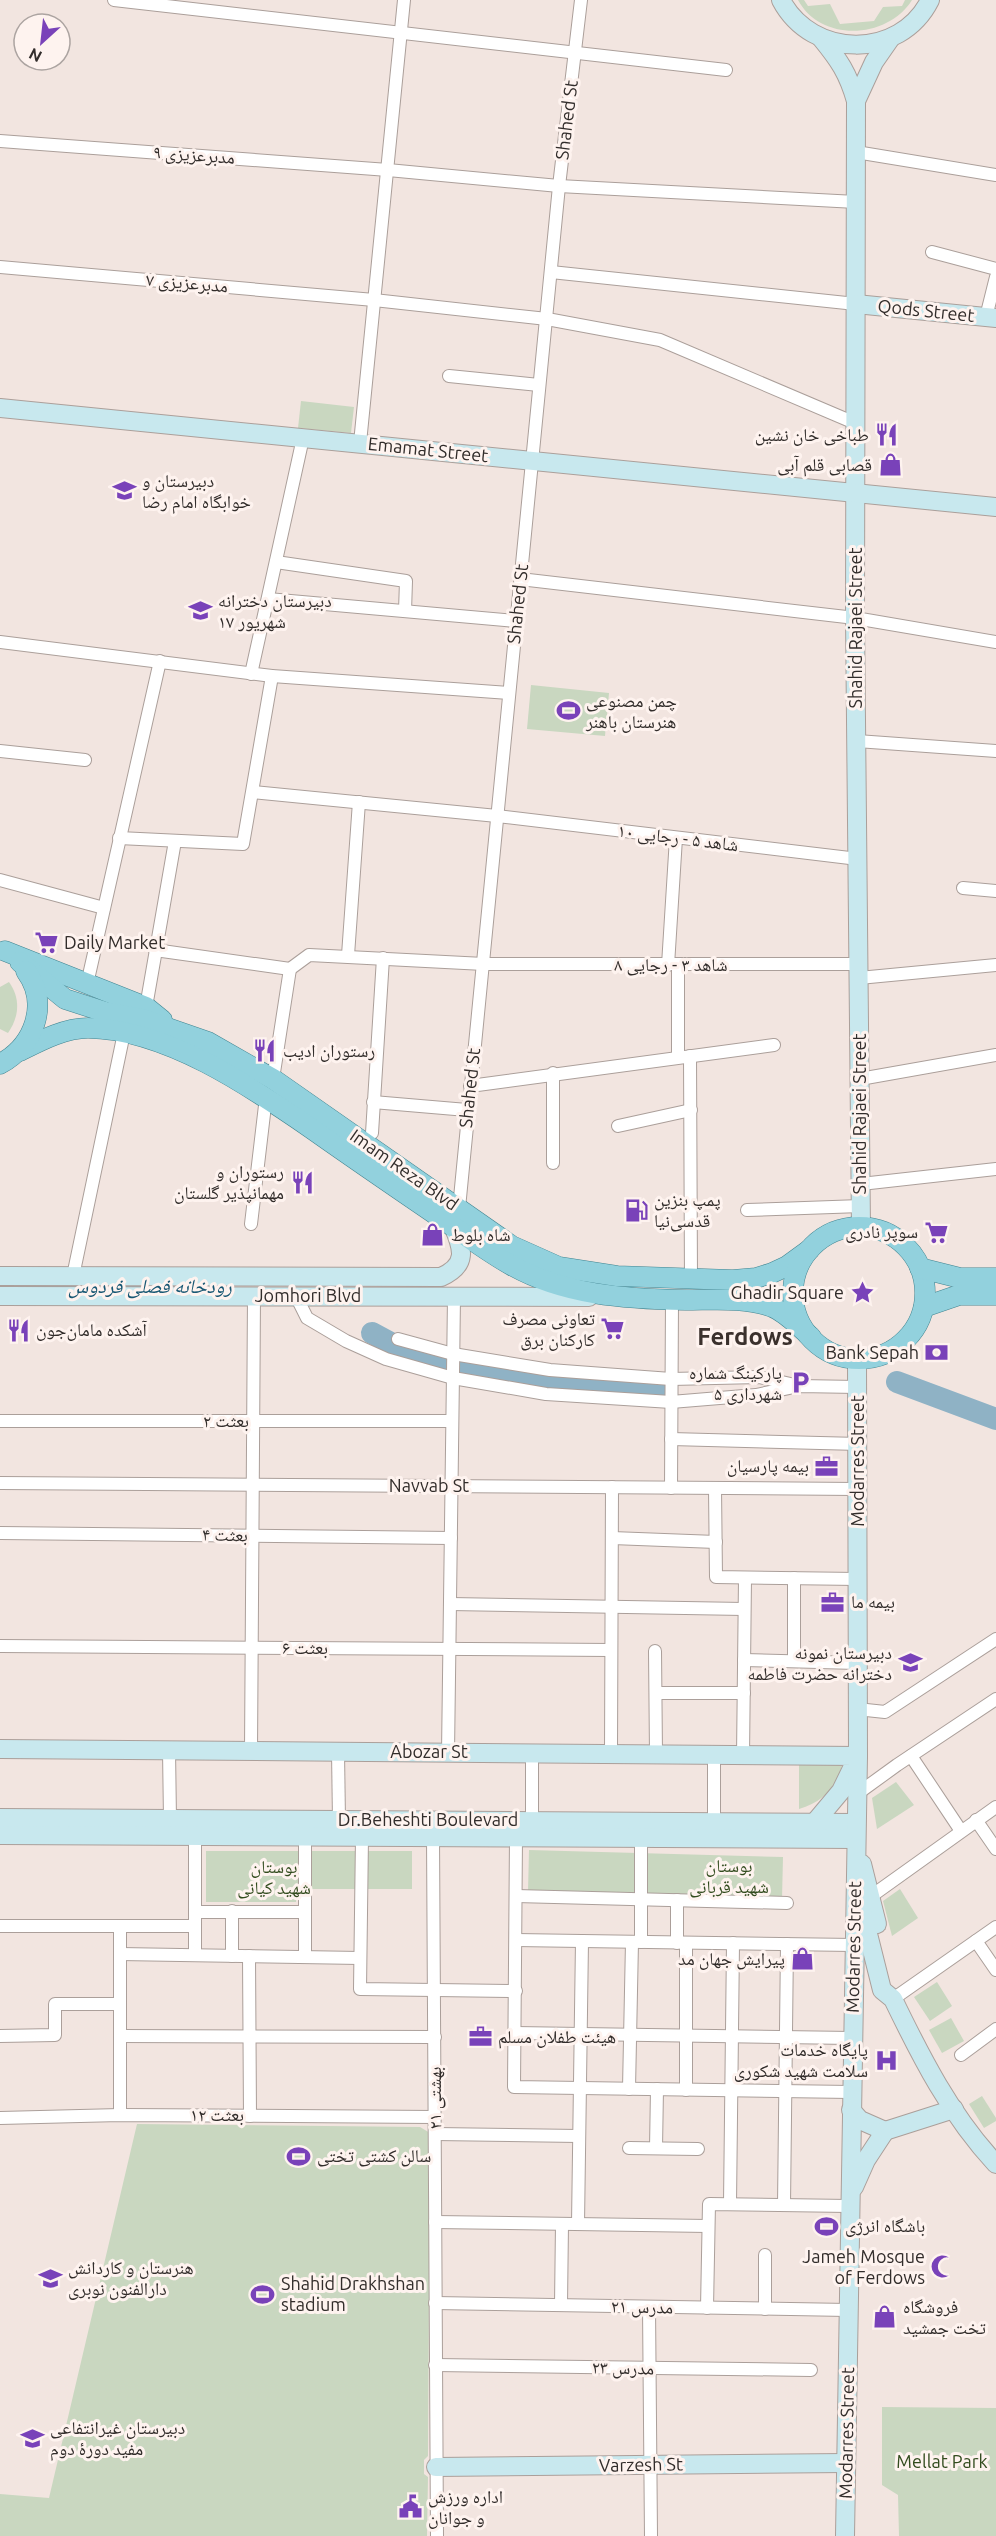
<svg xmlns="http://www.w3.org/2000/svg" width="996" height="2536" font-family="Ubuntu,'Noto Naskh Arabic',sans-serif">
<style>
.green{fill:#c9d7c0}
.lines{fill:none;stroke-linecap:round;stroke-linejoin:round}
.river{stroke:#8fb2c5;stroke-width:22}
.street-casing{stroke:#ab9f9a;stroke-width:14}
.secondary-casing{stroke:#ab9f9a;stroke-width:20}
.primary-casing{stroke:#418490;stroke-width:21}
.street{stroke:#fff;stroke-width:12}
.secondary{stroke:#c8e8ee;stroke-width:18}
.primary{stroke:#92d1dd;stroke-width:20}
.labels{text-anchor:middle;stroke-width:6;stroke-linejoin:round;paint-order:stroke}
.street-label{font-size:18px;fill:#322d2b;stroke:#fef3ef}
.poi-label{font-size:18px;fill:#322d2b;stroke:#fef3ef;text-anchor:start}
.park-label{font-size:18px;fill:#324c1e;stroke:#fef3ef}
.water-label{font-size:20px;font-style:italic;fill:#175773;stroke:#fef3ef}
.district-label{font-size:24px;font-weight:bold;fill:#3b312d;stroke:#fef3ef}
</style>
<rect width="100%" height="100%" fill="#f2e5e0"/>
<g class="green">
<path d="M798,0h6l4,6 22,-2 10,20 34,-3 9,-14 19,-1 3,-6h7c-24,39 -91,43 -114,0z"/>
<polygon points="301,401 354,407 351,433 298,428"/>
<polygon points="531,685 609,693 605,736 527,729"/>
<path d="M9,982c12,17 10,35 -1,51l-8,-4v-42z"/>
<path d="M799,1762h44c-6,25 -20,40 -44,47z"/>
<polygon points="896,1782 914,1805 877,1829 872,1798"/>
<polygon points="529,1850 783,1857 782,1899 528,1892"/>
<polygon points="206,1851 412,1851 412,1889 297,1889 296,1902 206,1902"/>
<polygon points="900,1889 918,1918 892,1936 883,1901"/>
<polygon points="937,1982 952,2006 930,2021 914,1997"/>
<polygon points="951,2018 964,2041 942,2053 929,2030"/>
<polygon points="982,2096 996,2118 996,2121 984,2128 969,2104"/>
<polygon points="137,2124 420,2127 430,2133 428,2456 424,2460 424,2474 428,2477 427,2536 0,2536 0,2494 49,2498"/>
<polygon points="882,2407 996,2408 996,2536 899,2536 898,2495 882,2485"/>
</g>
<g class="lines">
<g class="river">
<polyline points="16,1287 221,1285"/>
<polyline points="372,1333 411,1354 442,1363"/>
<polyline points="465,1367 550,1383 666,1393"/>
<polyline points="897,1382 996,1419"/>
</g>
<defs>
<g id="street">
<polyline points="114,0 726,70"/>
<polyline points="0,141 388,170 559,186 856,202"/>
<polyline points="856,152 996,175"/>
<polyline points="932,252 996,269"/>
<polyline points="0,267 374,300 547,319 660,340 855,423"/>
<polyline points="551,272 856,304"/>
<polyline points="986,317 996,277"/>
<polyline points="449,376 539,385"/>
<polyline points="360,443 404,0"/>
<polyline points="276,562 406,581 405,611"/>
<polyline points="520,579 855,618 996,642"/>
<polyline points="268,599 516,621"/>
<polyline points="0,642 272,676 509,693"/>
<polyline points="251,674 303,438"/>
<polyline points="857,741 996,751"/>
<polyline points="0,751 85,760"/>
<polyline points="253,792 497,816 858,859"/>
<polyline points="119,838 243,844 272,676"/>
<polyline points="0,880 104,908"/>
<polyline points="963,888 996,891"/>
<polyline points="155,950 290,969"/>
<polyline points="348,955 359,802"/>
<polyline points="668,965 676,838"/>
<polyline points="678,965 678,1057"/>
<polyline points="290,969 309,955 484,964 859,964"/>
<polyline points="859,978 996,965"/>
<polyline points="87,984 160,661"/>
<polyline points="146,1007 175,841"/>
<polyline points="690,1056 691,1279"/>
<polyline points="553,1073 553,1163"/>
<polyline points="273,1079 290,969"/>
<polyline points="860,1079 996,1055"/>
<polyline points="470,1086 774,1045"/>
<polyline points="373,1102 467,1110"/>
<polyline points="618,1126 691,1110"/>
<polyline points="372,1133 383,958"/>
<polyline points="861,1184 996,1169"/>
<polyline points="459,1208 559,186 581,0"/>
<polyline points="747,1210 861,1206"/>
<polyline points="251,1224 266,1097"/>
<polyline points="73,1276 124,1033"/>
<polyline points="296,1296 307,1318 346,1341 386,1359 453,1378 546,1394 671,1402 756,1395 799,1386 857,1387"/>
<polyline points="398,1339 453,1354 550,1370 671,1379 759,1377 795,1385"/>
<polyline points="0,1421 452,1421"/>
<polyline points="671,1439 859,1444"/>
<polyline points="0,1483 858,1489"/>
<polyline points="671,1488 672,1300"/>
<polyline points="715,1488 716,1577 858,1579"/>
<polyline points="0,1533 451,1538"/>
<polyline points="612,1538 716,1542"/>
<polyline points="794,1578 794,1661"/>
<polyline points="450,1604 744,1609"/>
<polyline points="0,1646 611,1650"/>
<polyline points="655,1651 656,1754"/>
<polyline points="744,1660 857,1663"/>
<polyline points="656,1693 744,1693"/>
<polyline points="857,1709 885,1712 996,1639"/>
<polyline points="169,1750 170,1819"/>
<polyline points="251,1751 254,1296"/>
<polyline points="338,1752 339,1820"/>
<polyline points="448,1753 454,1297"/>
<polyline points="611,1753 612,1487"/>
<polyline points="714,1755 714,1821"/>
<polyline points="743,1756 745,1578"/>
<polyline points="911,1756 961,1831"/>
<polyline points="857,1794 897,1765 996,1699"/>
<polyline points="532,1820 532,1753"/>
<polyline points="976,1820 996,1849"/>
<polyline points="195,1836 195,1955"/>
<polyline points="433,1836 437,2536"/>
<polyline points="362,1837 360,1989 516,1991"/>
<polyline points="516,1837 514,2087 851,2092"/>
<polyline points="641,1838 641,1942"/>
<polyline points="516,1896 787,1903"/>
<polyline points="870,1897 996,1807"/>
<polyline points="677,1900 677,1943"/>
<polyline points="232,1911 232,1956"/>
<polyline points="195,1912 305,1912"/>
<polyline points="0,1926 195,1926"/>
<polyline points="120,1926 120,2115"/>
<polyline points="516,1940 854,1945"/>
<polyline points="976,1941 996,1970"/>
<polyline points="120,1954 360,1958"/>
<polyline points="249,1956 250,2116"/>
<polyline points="305,1957 305,1836"/>
<polyline points="893,1999 996,1927"/>
<polyline points="515,2033 852,2038"/>
<polyline points="0,2036 55,2035 55,2004 120,2004"/>
<polyline points="120,2036 435,2037"/>
<polyline points="961,2055 996,2029"/>
<polyline points="629,2089 632,1942"/>
<polyline points="686,2090 686,1943"/>
<polyline points="0,2118 120,2115 435,2117"/>
<polyline points="435,2134 579,2136"/>
<polyline points="629,2148 698,2149"/>
<polyline points="656,2148 657,2089"/>
<polyline points="730,2204 733,1943"/>
<polyline points="784,2205 787,1944"/>
<polyline points="435,2222 708,2226"/>
<polyline points="578,2224 582,1941"/>
<polyline points="435,2303 848,2310"/>
<polyline points="561,2305 562,2224"/>
<polyline points="649,2307 651,2536"/>
<polyline points="707,2308 709,2204 849,2206"/>
<polyline points="765,2309 765,2255"/>
<polyline points="435,2365 811,2370"/>
</g>
<g id="secondary">
<path d="M781,0c31,59 119,60 149,0"/>
<path d="M821,38c18,22 27,35 35,63l-1,517 6,610"/>
<polyline points="856,101 874,62 890,39"/>
<polyline points="856,304 996,318"/>
<polyline points="0,408 996,507"/>
<path d="M0,1276l441,1c27,-12 22,-28 12,-51"/>
<polyline points="0,1296 589,1297"/>
<polyline points="0,1749 858,1756 841,1791 815,1822"/>
<polyline points="0,1818 856,1823"/>
<polyline points="0,1835 856,1839"/>
<polyline points="862,1864 877,1924"/>
<path d="M862,1910l20,80 11,9c28,58 58,117 103,165"/>
<polyline points="851,2110 860,2120 885,2131"/>
<polyline points="885,2131 954,2109"/>
<polyline points="854,2187 866,2160 885,2131"/>
<polyline points="436,2467 846,2463"/>
<polyline points="845,2536 858,1756 857,1359"/>
</g>
<g id="primary">
<polyline points="5,951 146,1007 162,1020"/>
<polyline points="20,962 65,999 105,1012 142,1019 208,1042 273,1079 512,1246 559,1267 617,1276 733,1280 756,1278 772,1273 787,1266 809,1250"/>
<path d="M20,1051c20,-10 44,-23 68,-23 78,1 162,58 224,101 41,29 82,57 123,85 25,17 49,36 76,51 53,30 114,34 175,35 28,0 59,-3 86,7 15,6 27,20 39,30"/>
<path d="M0,1064c34,-18 50,-60 26,-93"/>
<circle cx="859" cy="1293" r="66"/>
<polyline points="920,1268 960,1278 996,1278"/>
<polyline points="924,1307 959,1295 996,1295"/>
</g>
</defs>
<use href="#street" class="street-casing"/>
<use href="#secondary" class="secondary-casing"/>
<use href="#primary" class="primary-casing"/>
<use href="#street" class="street"/>
<use href="#secondary" class="secondary"/>
<use href="#primary" class="primary"/>
</g>
<defs>
<symbol id="restaurant-bare" viewBox="-9 -9 18 18"><path d="M-5-6h1v4h1v-4h1v4h1v-4h1v5L-1.5 .5V6h-2V.5L-5-1ZM5-6V6H3V1.5H1.5Q1.5-4 5-6Z" fill="#7942b9" stroke="#fef3ef" stroke-width="2.5" paint-order="stroke"/></symbol>
<symbol id="shop-bare" viewBox="-9 -9 18 18"><path d="M-5-2.5h2.3a2.7 3.5 0 0 1 5.4 0H5L5.5 6h-11ZM-1.5-2.5h3a1.5 2.3 0 0 0-3 0Z" fill="#7942b9" stroke="#fef3ef" stroke-width="2.5" paint-order="stroke"/></symbol>
<symbol id="school-bare" viewBox="-9 -9 18 18"><path d="M0-5L7-2L0 1L-7-2ZM-4 1L0 2.5L4 1V4Q0 6-4 4Z" fill="#7942b9" stroke="#fef3ef" stroke-width="2.5" paint-order="stroke"/></symbol>
<symbol id="stadium-bare" viewBox="-9 -9 18 18"><path d="M0-5a6.5 5 0 1 0 0 10a6.5 5 0 1 0 0-10ZM-3.5-1.8h7v3.6h-7Z" fill="#7942b9" stroke="#fef3ef" stroke-width="2.5" paint-order="stroke"/></symbol>
<symbol id="supermarket-bare" viewBox="-9 -9 18 18"><path d="M-6-5.5h2.5l.6 2H6L4.5 2H-2.5L-4.4-4H-6ZM-1.5 3.2a1.3 1.3 0 1 0 .1 0ZM3 3.2a1.3 1.3 0 1 0 .1 0Z" fill="#7942b9" stroke="#fef3ef" stroke-width="2.5" paint-order="stroke"/></symbol>
<symbol id="fuel-bare" viewBox="-9 -9 18 18"><path d="M-5.5-6h7V0h2V4h1.3V-2.5L3-4.5l.8-.8L6-3V5H2.5V1h-1V6h-7ZM-4.2-4.7v3.2H.2V-4.7Z" fill="#7942b9" stroke="#fef3ef" stroke-width="2.5" paint-order="stroke"/></symbol>
<symbol id="sight-bare" viewBox="-9 -9 18 18"><path d="M0-6L1.8-2.2L6-1.7L2.9 1.2L3.7 5.4L0 3.3L-3.7 5.4L-2.9 1.2L-6-1.7L-1.8-2.2Z" fill="#7942b9" stroke="#fef3ef" stroke-width="2.5" paint-order="stroke"/></symbol>
<symbol id="bank-bare" viewBox="-9 -9 18 18"><path d="M-6-4H6V4H-6ZM0-2.3a2.3 2.3 0 1 0 0 4.6a2.3 2.3 0 1 0 0-4.6Z" fill="#7942b9" stroke="#fef3ef" stroke-width="2.5" paint-order="stroke"/></symbol>
<symbol id="parking-bare" viewBox="-9 -9 18 18"><path d="M-3.5-5.5H1a3.5 3.5 0 0 1 0 7H-1V5.5H-3.5ZM-1-3.4V-.6H.8a1.4 1.4 0 0 0 0-2.8Z" fill="#7942b9" stroke="#fef3ef" stroke-width="2.5" paint-order="stroke"/></symbol>
<symbol id="office-bare" viewBox="-9 -9 18 18"><path d="M-6-3h4V-5.5h4V-3h4V5H-6ZM-1-4.5V-3h2v-1.5ZM-6 0V1H6V0Z" fill="#7942b9" stroke="#fef3ef" stroke-width="2.5" paint-order="stroke"/></symbol>
<symbol id="hospital-bare" viewBox="-9 -9 18 18"><path d="M-5-5h3v3.5h4V-5h3V5h-3V1.5h-4V5h-3Z" fill="#7942b9" stroke="#fef3ef" stroke-width="2.5" paint-order="stroke"/></symbol>
<symbol id="mosque-bare" viewBox="-9 -9 18 18"><path d="M3.5-4.9A6 6 0 1 0 3.5 4.9A5 5 0 1 1 3.5-4.9Z" fill="#7942b9" stroke="#fef3ef" stroke-width="2.5" paint-order="stroke"/></symbol>
<symbol id="civic-bare" viewBox="-9 -9 18 18"><path d="M-.6-6.5H3V-4.5H.6V-3L4-1V1h2V6H-6V1h2V-1L-.6-3ZM-1.2 2.5V6h2.4V2.5Z" fill="#7942b9" stroke="#fef3ef" stroke-width="2.5" paint-order="stroke"/></symbol>
</defs>
<g fill-rule="evenodd">
<use href="#restaurant-bare" x="870" y="418" width="33" height="33"/>
<use href="#shop-bare" x="874" y="448" width="33" height="33"/>
<use href="#school-bare" x="108" y="474" width="33" height="33"/>
<use href="#school-bare" x="184" y="594" width="33" height="33"/>
<use href="#stadium-bare" x="552" y="694" width="33" height="33"/>
<use href="#supermarket-bare" x="30" y="926" width="33" height="33"/>
<use href="#restaurant-bare" x="248" y="1034" width="33" height="33"/>
<use href="#restaurant-bare" x="286" y="1166" width="33" height="33"/>
<use href="#fuel-bare" x="620" y="1194" width="33" height="33"/>
<use href="#supermarket-bare" x="920" y="1216" width="33" height="33"/>
<use href="#shop-bare" x="416" y="1218" width="33" height="33"/>
<use href="#sight-bare" x="846" y="1276" width="33" height="33"/>
<use href="#supermarket-bare" x="596" y="1312" width="33" height="33"/>
<use href="#restaurant-bare" x="2" y="1314" width="33" height="33"/>
<use href="#bank-bare" x="920" y="1336" width="33" height="33"/>
<use href="#parking-bare" x="784" y="1366" width="33" height="33"/>
<use href="#office-bare" x="810" y="1450" width="33" height="33"/>
<use href="#office-bare" x="816" y="1586" width="33" height="33"/>
<use href="#school-bare" x="894" y="1646" width="33" height="33"/>
<use href="#shop-bare" x="786" y="1942" width="33" height="33"/>
<use href="#office-bare" x="464" y="2020" width="33" height="33"/>
<use href="#hospital-bare" x="870" y="2044" width="33" height="33"/>
<use href="#stadium-bare" x="282" y="2140" width="33" height="33"/>
<use href="#stadium-bare" x="810" y="2210" width="33" height="33"/>
<use href="#mosque-bare" x="926" y="2250" width="33" height="33"/>
<use href="#school-bare" x="34" y="2262" width="33" height="33"/>
<use href="#stadium-bare" x="246" y="2278" width="33" height="33"/>
<use href="#shop-bare" x="868" y="2300" width="33" height="33"/>
<use href="#school-bare" x="16" y="2422" width="33" height="33"/>
<use href="#civic-bare" x="394" y="2490" width="33" height="33"/>
</g>
<g class="labels">
<g class="street-label">
<text transform="translate(567 120) rotate(-83)" y="6">Shahed St</text>
<text transform="translate(194 155) rotate(4)" y="6">مدبرعزیزی ۹</text>
<text transform="translate(187 283) rotate(5)" y="6">مدبرعزیزی ۷</text>
<text transform="translate(926 311) rotate(6)" y="6">Qods Street</text>
<text transform="translate(428 450) rotate(6)" y="6">Emamat Street</text>
<text transform="translate(518 604) rotate(-84)" y="6">Shahed St</text>
<text transform="translate(856 628) rotate(-90)" y="6">Shahid Rajaei Street</text>
<text transform="translate(678 838) rotate(7)" y="6">شاهد ۵ - رجایی ۱۰</text>
<text x="671" y="971">شاهد ۳ - رجایی ۸</text>
<text transform="translate(470 1088) rotate(-84)" y="6">Shahed St</text>
<text transform="translate(860 1114) rotate(-90)" y="6">Shahid Rajaei Street</text>
<text transform="translate(404 1170) rotate(35)" y="6">Imam Reza Blvd</text>
<text x="308" y="1302">Jomhori Blvd</text>
<text x="226" y="1427">بعثت ۲</text>
<text transform="translate(858 1461) rotate(-90)" y="6">Modarres Street</text>
<text x="429" y="1492">Navvab St</text>
<text transform="translate(225 1535) rotate(1)" y="6">بعثت ۴</text>
<text x="305" y="1654">بعثت ۶</text>
<text x="429" y="1758">Abozar St</text>
<text x="428" y="1826">Dr.Beheshti Boulevard</text>
<text transform="translate(854 1947) rotate(-89)" y="6">Modarres Street</text>
<text transform="translate(435 2098) rotate(-90)" y="6">بهشتی ۲۱</text>
<text x="217" y="2121">بعثت ۱۲</text>
<text transform="translate(642 2307) rotate(1)" y="6">مدرس ۲۱</text>
<text transform="translate(623 2368) rotate(1)" y="6">مدرس ۲۳</text>
<text transform="translate(847 2433) rotate(-89)" y="6">Modarres Street</text>
<text transform="translate(641 2465) rotate(-1)" y="6">Varzesh St</text>
</g>
<g class="poi-label">
<text x="869" y="441" text-anchor="end">طباخی خان نشین</text>
<text x="872" y="471" text-anchor="end">قصابی قلم آبی</text>
<text x="142" y="487">دبیرستان و<tspan x="142" dy="21">خوابگاه امام رضا</tspan></text>
<text x="218" y="607">دبیرستان دخترانه<tspan x="218" dy="21">۱۷ شهریور</tspan></text>
<text x="586" y="707">چمن مصنوعی<tspan x="586" dy="21">هنرستان باهنر</tspan></text>
<text x="64" y="949">Daily Market</text>
<text x="283" y="1057">رستوران ادیب</text>
<text x="284" y="1178" text-anchor="end">رستوران و<tspan x="284" dy="21">مهمانپذیر گلستان</tspan></text>
<text x="654" y="1206">پمپ بنزین<tspan x="654" dy="21">قدسی‌نیا</tspan></text>
<text x="918" y="1238" text-anchor="end">سوپر نادری</text>
<text x="451" y="1241">شاه بلوط</text>
<text x="844" y="1299" text-anchor="end">Ghadir Square</text>
<text x="595" y="1325" text-anchor="end">تعاونی مصرف<tspan x="595" dy="21">کارکنان برق</tspan></text>
<text x="36" y="1336">آشکده مامان‌جون</text>
<text x="919" y="1359" text-anchor="end">Bank Sepah</text>
<text x="782" y="1379" text-anchor="end">پارکینگ شماره<tspan x="782" dy="21">۵ شهرداری</tspan></text>
<text x="809" y="1472" text-anchor="end">بیمه پارسیان</text>
<text x="851" y="1608">بیمه ما</text>
<text x="892" y="1659" text-anchor="end">دبیرستان نمونه<tspan x="892" dy="21">دخترانه حضرت فاطمه</tspan></text>
<text x="785" y="1965" text-anchor="end">پیرایش جهان مد</text>
<text x="498" y="2043">هيئت طفلان مسلم</text>
<text x="868" y="2056" text-anchor="end">پایگاه خدمات<tspan x="868" dy="21">سلامت شهید شکوری</tspan></text>
<text x="317" y="2162">سالن کشتی تختی</text>
<text x="845" y="2232">باشگاه انرژی</text>
<text x="925" y="2263" text-anchor="end">Jameh Mosque<tspan x="925" dy="21">of Ferdows</tspan></text>
<text x="68" y="2274">هنرستان و کاردانش<tspan x="68" dy="21">دارالفنون نوبری</tspan></text>
<text x="281" y="2290">Shahid Drakhshan<tspan x="281" dy="21">stadium</tspan></text>
<text x="903" y="2313">فروشگاه<tspan x="903" dy="21">تخت جمشید</tspan></text>
<text x="50" y="2434">دبیرستان غیرانتفاعی<tspan x="50" dy="21">مفید دورهٔ دوم</tspan></text>
<text x="428" y="2503">اداره ورزش<tspan x="428" dy="21">و جوانان</tspan></text>
</g>
<g class="park-label">
<text x="729" y="1872">بوستان<tspan x="729" dy="21">شهید قربانی</tspan></text>
<text x="274" y="1873">بوستان<tspan x="274" dy="21">شهید کیانی</tspan></text>
<text x="942" y="2468">Mellat Park</text>
</g>
<g class="water-label">
<text x="150" y="1293">رودخانه فصلی فردوس</text>
</g>
<g class="district-label">
<text x="745" y="1345">Ferdows</text>
</g>
</g>
<g transform="translate(42 42) rotate(207)"><circle r="28" fill="#fef3ef" stroke="#aca4a1" stroke-width="1.5"/>
<path d="M0-4.5L10 22L0 15L-10 22Z" fill="#7942b9"/>
<text y="-9" font-size="16" font-weight="bold" text-anchor="middle" fill="#322d2b">N</text>
</g>
</svg>
